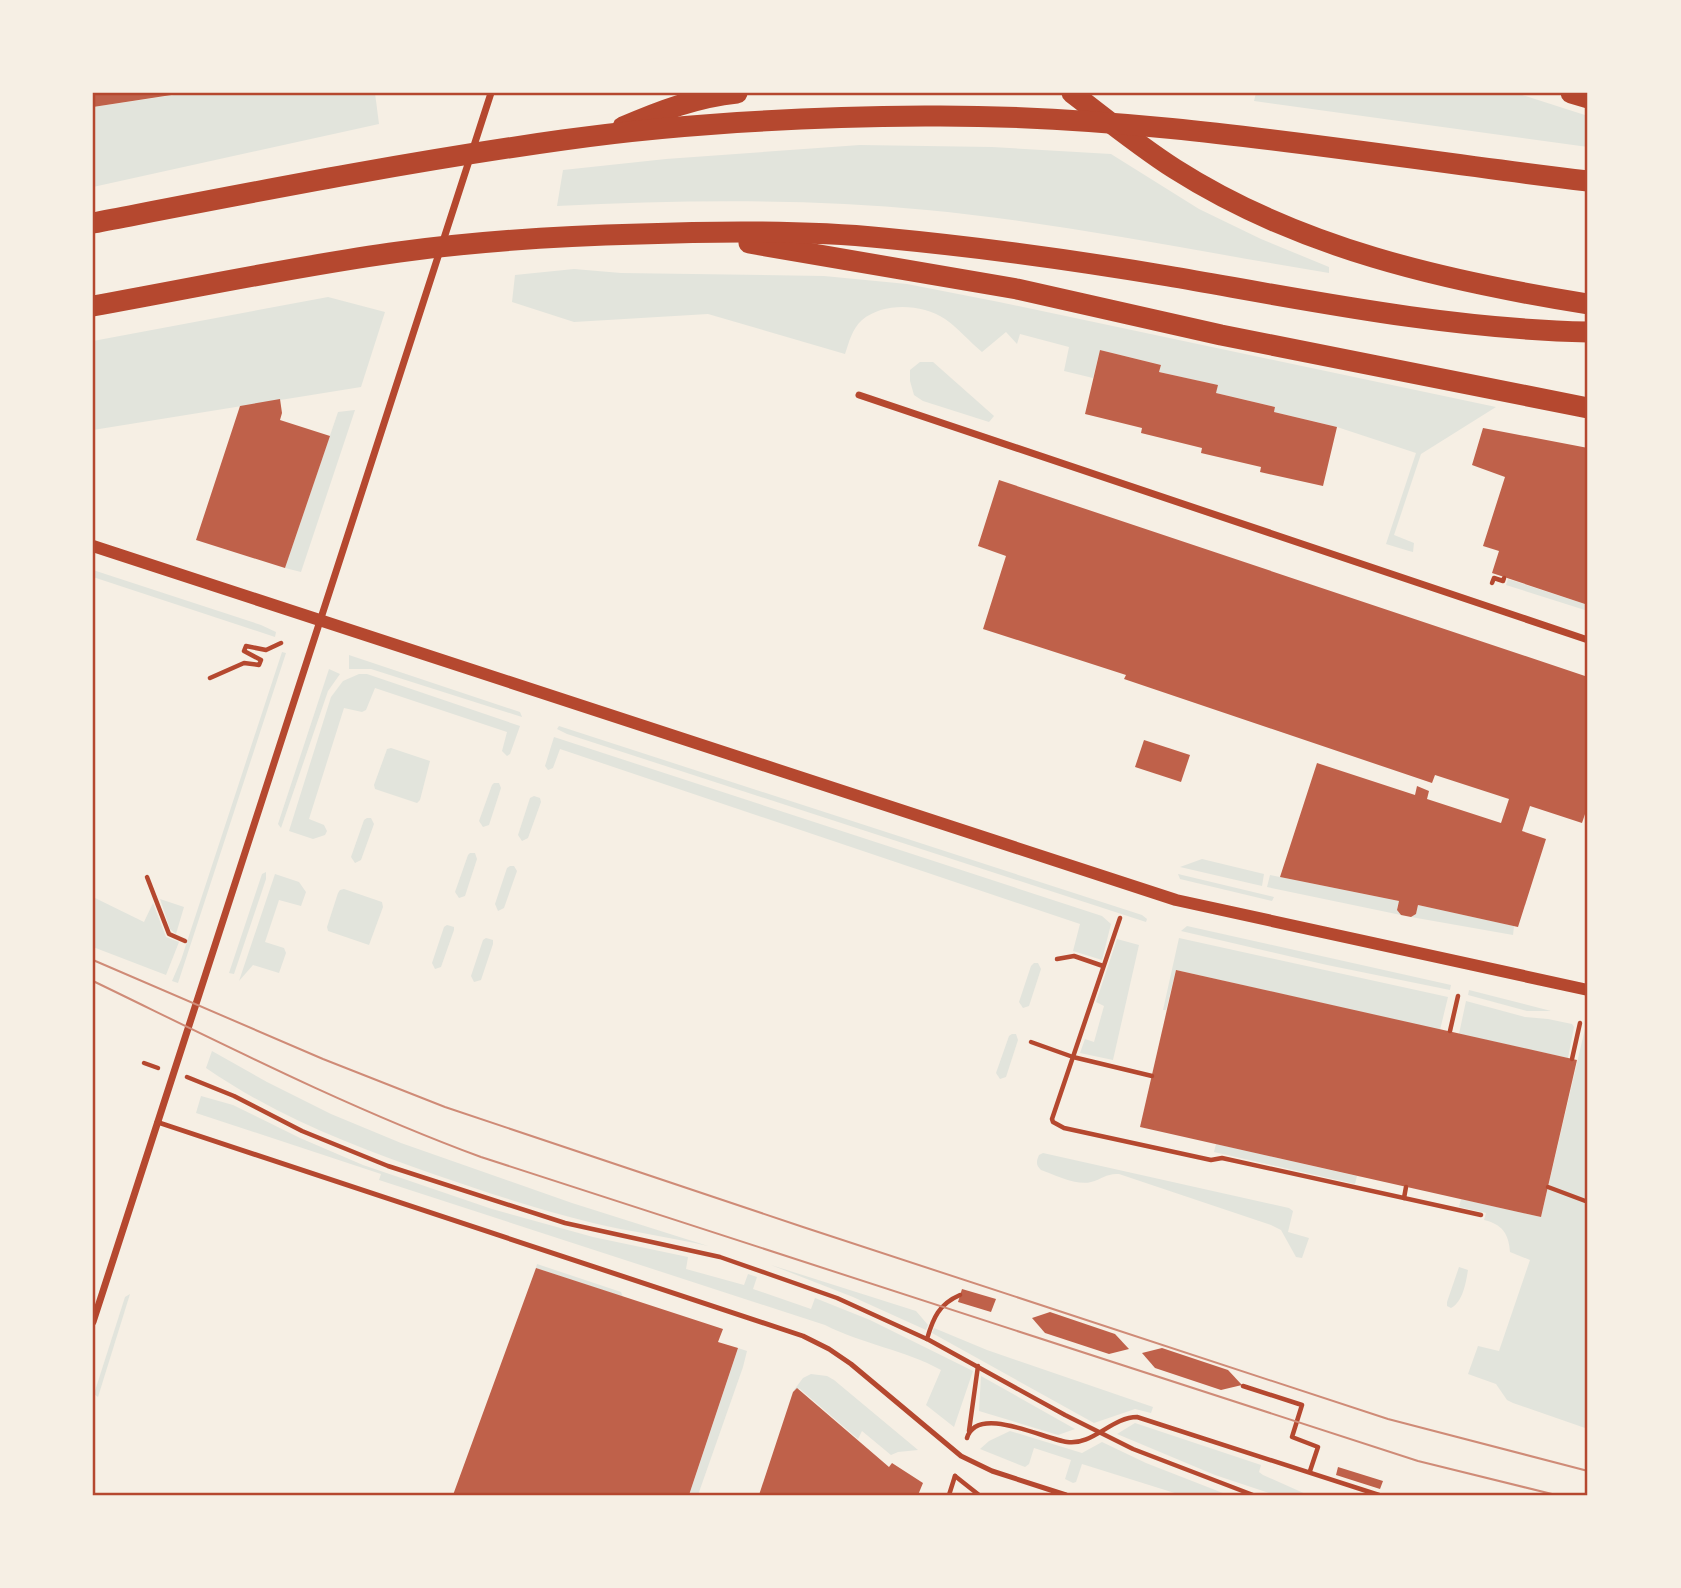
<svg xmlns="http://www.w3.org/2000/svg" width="1681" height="1588" font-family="Figtree,sans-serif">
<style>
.green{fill:#e2e4dc}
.building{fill:#bf614a}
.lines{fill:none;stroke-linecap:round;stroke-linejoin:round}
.path{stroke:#b5482f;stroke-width:4.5}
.service{stroke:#b5482f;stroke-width:5}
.minor{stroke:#b5482f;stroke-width:7}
.tertiary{stroke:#b5482f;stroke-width:12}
.motorway{stroke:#b5482f;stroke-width:21}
.tram{stroke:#cf8b77;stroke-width:2}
.neatline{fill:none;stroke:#b5482f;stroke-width:2.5}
</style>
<rect width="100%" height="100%" fill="#f6efe4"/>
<g class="green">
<polygon points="188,93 375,93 379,124 93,187 93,107"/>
<polygon points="1256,93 1516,93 1588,116 1588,147 1254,101"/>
<path d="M860,145l132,2 119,7 88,55 62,30 68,28v6c-134,-22 -267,-50 -402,-63 -123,-12 -246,-10 -370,-4l6,-36 103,-11z"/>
<path d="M574,269l47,4 203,3 83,8 92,18 497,105 -75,47 -27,81 20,8 -1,9 -4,-1 -23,-7 30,-91 -79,-26 -63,-15 1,-5 -59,-14 1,-8 -58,-13 2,-7 -61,-15 -7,28 -29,-7 5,-24 -49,-13 -3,10 -11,-12 -24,20c-12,-10 -24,-24 -37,-33 -23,-15 -61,-17 -83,1 -10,9 -13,22 -17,34l-137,-40 -134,8 -62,-20 3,-27z"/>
<polygon points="328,297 385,312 361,387 93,430 93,341"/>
<polygon points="920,362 933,362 994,416 989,422 923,401 914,395 910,381 910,370"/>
<polygon points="355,410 301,572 285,568 338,412"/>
<polygon points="93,570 261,625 276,632 275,637 93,577"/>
<polygon points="1508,579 1588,605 1588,611 1506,585"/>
<polygon points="282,652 286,653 178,983 172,981 181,960"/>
<polygon points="349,655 520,712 522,717 371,669 349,669"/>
<polygon points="329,669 340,674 328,691 281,828 278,824"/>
<polygon points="359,674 367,674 520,726 510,754 507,756 502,751 507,732 375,688 366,710 362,712 344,708 309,819 324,825 327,831 325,835 313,839 289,831 331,697 343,681"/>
<polygon points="559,726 1142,915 1147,919 1146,922 567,734 557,729"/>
<polygon points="554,737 1102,916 1111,924 1102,960 1073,951 1080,924 560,749 553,768 548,770 545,766"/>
<polygon points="391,748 430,761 420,800 417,803 375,789 374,785 386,752 387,749"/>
<polygon points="494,783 499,783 501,788 489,825 483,827 479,821 492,785"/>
<polygon points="534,796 540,798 541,802 528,838 522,841 518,835 530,798"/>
<polygon points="367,818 371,818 374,824 361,860 355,863 351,857 364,820"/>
<polygon points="470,853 475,853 477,859 465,896 459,898 455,892 468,855"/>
<polygon points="1202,859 1264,874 1262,886 1180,867"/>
<polygon points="510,866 514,866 517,871 504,908 498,911 495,904 507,868"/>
<polygon points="266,872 266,879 234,974 229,973 262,874"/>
<polygon points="275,874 299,882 306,892 301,906 279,900 265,942 284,948 286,953 279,973 253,965 239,981"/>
<polygon points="1178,874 1274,897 1272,901 1180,879"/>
<polygon points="1270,875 1399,901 1397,910 1401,915 1267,887"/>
<polygon points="344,889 382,902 383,907 369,945 328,931 327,927 338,893 340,890"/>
<polygon points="93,897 144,922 153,903 166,937 179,942 166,975 93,947"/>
<polygon points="160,899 184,907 176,934 170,929"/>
<polygon points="1418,905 1514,926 1513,935 1411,917 1416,914"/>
<polygon points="447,925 454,927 454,930 441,967 435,969 432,963 444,927"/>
<polygon points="1187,926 1451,985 1450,990 1327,965 1181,931"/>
<polygon points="486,938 493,940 493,944 481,980 474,982 471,976 483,940"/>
<polygon points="1179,938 1448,997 1440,1030 1176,970 1166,1010 1163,1010"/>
<polygon points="1117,939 1139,945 1113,1060 1080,1053 1085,1039 1094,1042 1104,1006 1096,1002"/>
<polygon points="1034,963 1038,963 1041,969 1029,1006 1023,1008 1019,1002 1031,966"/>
<polygon points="1469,990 1551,1011 1527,1011 1468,995"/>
<polygon points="1466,1001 1525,1017 1548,1019 1572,1024 1574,1027 1568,1058 1459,1034"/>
<path d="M1587,1020l1,1v408l-75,-26 -6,-3 -11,-16 -28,-10 10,-28 21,5 31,-91 -20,-8c-1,-18 -8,-28 -26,-32l2,-7 -27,-6 2,-8 80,18z"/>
<polygon points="1012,1034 1016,1034 1018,1040 1006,1077 1000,1079 996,1073 1009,1036"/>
<path d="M212,1051l55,31 64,32 70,29 171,60 136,43c-38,-9 -77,-14 -115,-23 -53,-13 -105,-30 -157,-48 -80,-28 -159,-58 -230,-107z"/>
<path d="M201,1096l32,9 67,33 63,27 129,44 101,28 95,20 -2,12 58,16 4,-11 9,3 -4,12 58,20 4,-11 55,22 103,51 -19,56 -28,-22 15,-35c-36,-20 -79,-26 -116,-45l-446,-145 2,-6 -185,-61z"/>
<polygon points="1216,1144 1357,1176 1355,1184 1214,1152"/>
<path d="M1043,1153l246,55 4,3 -5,21 21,6 -7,20 -6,-1 -15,-27 -10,-5 -152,-51c-12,-1 -17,5 -28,8 -14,4 -36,-7 -50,-12 -5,-5 -5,-8 -2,-15z"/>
<polygon points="537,1264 621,1292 623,1297 536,1268"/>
<polygon points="771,1265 916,1311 928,1325 926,1330 853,1297"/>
<path d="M1459,1267l9,3c-2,12 -5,32 -17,38l-4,-2v-4z"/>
<polygon points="130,1294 98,1397 94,1394 125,1297"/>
<polygon points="934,1328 987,1350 1153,1407 1151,1413 1135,1409 1094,1423 932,1333"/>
<polygon points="738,1348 747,1351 743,1367 698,1495 689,1495"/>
<polygon points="811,1374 827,1376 834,1380 918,1450 898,1452 891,1455 862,1431 858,1439 800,1389 794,1390 803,1378"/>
<polygon points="981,1376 1075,1429 1058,1435 979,1411"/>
<polygon points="1135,1423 1261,1465 1259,1472 1263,1475 1308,1495 1275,1495 1215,1475 1117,1434"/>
<polygon points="1010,1431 1082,1453 1102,1442 1146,1463 1228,1495 1181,1495 1082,1464 1076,1482 1073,1483 1065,1479 1071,1460 1034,1448 1029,1464 1025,1467 980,1449 989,1441"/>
</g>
<g class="building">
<polygon points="93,93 178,93 178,94 93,107"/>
<polygon points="1100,350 1161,365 1159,372 1218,385 1216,393 1275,407 1274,412 1337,427 1323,486 1260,472 1261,467 1201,453 1202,448 1141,433 1142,428 1085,414"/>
<polygon points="280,399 282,413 280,420 330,436 285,568 196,540 240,406"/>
<polygon points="1483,428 1588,448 1588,605 1492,573 1499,551 1483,546 1505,477 1472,465"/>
<polygon points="999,480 1588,677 1588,805 1582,823 1530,806 1522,831 1546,839 1518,927 1418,905 1416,914 1411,917 1401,915 1397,910 1399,901 1280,877 1317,763 1415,795 1417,786 1429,791 1427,799 1501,823 1509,799 1435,775 1432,783 1124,679 1126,675 983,629 1006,556 978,546"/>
<polygon points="1144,740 1190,755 1181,782 1135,767"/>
<polygon points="1176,970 1577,1060 1541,1217 1140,1127"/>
<polygon points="536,1268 723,1329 718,1342 738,1348 689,1495 453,1495"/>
<polygon points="962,1289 996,1299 991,1312 958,1302"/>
<polygon points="1050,1312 1115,1334 1129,1349 1109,1354 1045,1333 1032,1318"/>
<polygon points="1162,1348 1228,1370 1242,1385 1221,1390 1155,1368 1142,1353"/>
<polygon points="797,1388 889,1467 892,1463 923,1483 918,1495 759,1495 793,1392"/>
<polygon points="1338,1467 1383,1481 1380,1489 1336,1475"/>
</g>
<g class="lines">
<g class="path">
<polyline points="1492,583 1494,578 1503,581 1504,578"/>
<polyline points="210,678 244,663 259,665 261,660 244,651 246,646 266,650 281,643"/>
<polyline points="147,877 169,934 185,941"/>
<polyline points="1120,918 1052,1119 1053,1122 1064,1128 1211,1160 1222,1158 1481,1215"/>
<polyline points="1057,959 1074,956 1103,966"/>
<polyline points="1450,1031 1458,996"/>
<polyline points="1031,1042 1073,1057 1152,1076"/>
<polyline points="1572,1059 1580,1023"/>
<polyline points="144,1063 158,1068"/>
<polyline points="187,1077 234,1096 302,1131 388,1166 565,1223 720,1257 837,1298 929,1340 1065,1415 1133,1449 1253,1495"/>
<polyline points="1548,1187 1588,1202"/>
<polyline points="1404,1198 1406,1187"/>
<path d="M927,1339c6,-21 12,-35 33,-44"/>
<polyline points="1243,1386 1302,1405 1292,1437 1318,1447 1310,1471"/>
<polyline points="969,1431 978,1366"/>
<path d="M967,1438c10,-34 77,1 100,4 25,4 45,-25 70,-25l242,78"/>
<polyline points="955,1476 979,1495"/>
<polyline points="949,1495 955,1476"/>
</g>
<polyline class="service" points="157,1122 803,1336 829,1349 851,1364 961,1456 992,1471 1066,1495"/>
<g class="minor">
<polyline points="859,395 1588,640"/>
<polyline points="93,1322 491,93"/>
</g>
<polyline class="tertiary" points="93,546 1176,900 1588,990"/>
<g class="motorway">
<path d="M1072,93c34,26 67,53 103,76 124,79 270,112 413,135"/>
<polyline points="1571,93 1588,98"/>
<path d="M623,127c37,-16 74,-30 114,-34"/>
<path d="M93,223c156,-30 312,-61 470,-83 119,-17 242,-23 362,-24 224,-2 442,39 663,65"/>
<polyline points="749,243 1017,289 1221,335 1588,408"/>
<path d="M93,306c101,-18 203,-40 306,-54 80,-11 161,-16 241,-18 81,-3 163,-4 243,4 95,9 190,22 285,38 139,24 279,53 420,56"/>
</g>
<g class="tram">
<polyline points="93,960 323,1059 445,1107 803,1227 1388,1419 1588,1471"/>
<path d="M93,981c128,62 255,127 388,176l937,304 138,34"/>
</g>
</g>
<rect width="1681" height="1588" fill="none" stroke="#f6efe4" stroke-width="189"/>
<rect x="94" y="94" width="1492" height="1400" class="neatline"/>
</svg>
